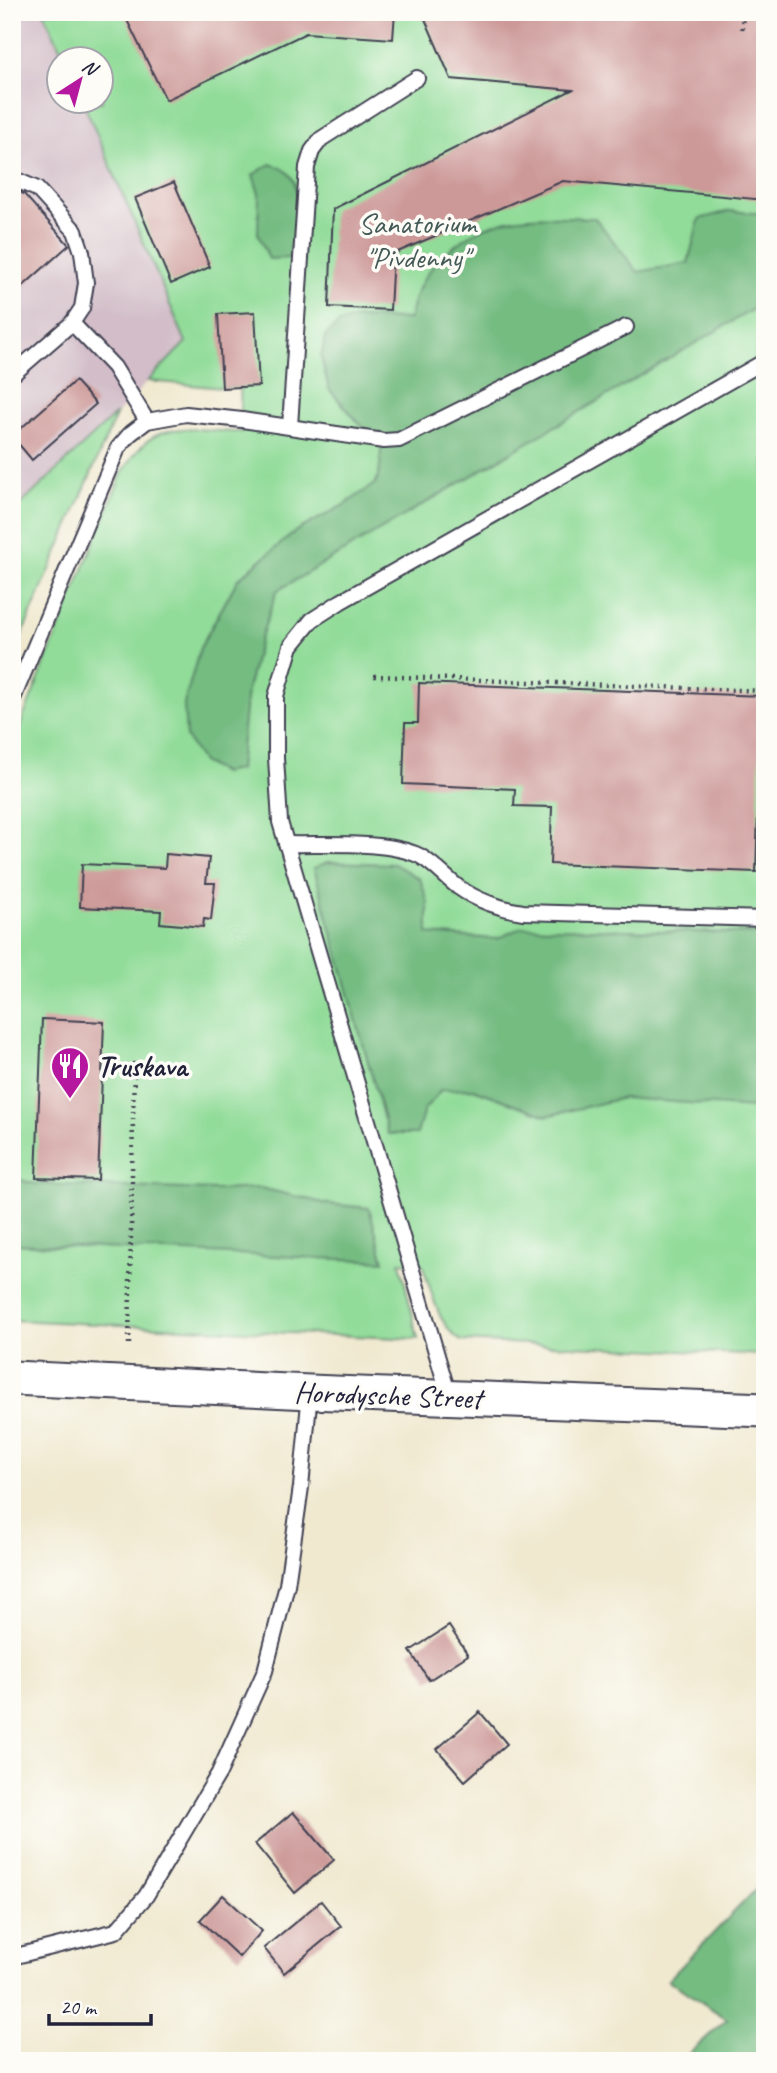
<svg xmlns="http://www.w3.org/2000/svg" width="777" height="2073" font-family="Caveat,sans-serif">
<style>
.industrial{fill:#d2bdc8}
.green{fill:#91dc99;stroke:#5a7f6a;stroke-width:2}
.forest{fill:#74bc81;stroke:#4b6f5e;stroke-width:2}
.building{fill:#cc9998}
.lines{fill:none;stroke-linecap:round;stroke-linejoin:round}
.service-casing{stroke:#414051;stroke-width:18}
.tertiary-casing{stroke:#414051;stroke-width:37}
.path{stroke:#414051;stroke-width:4.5;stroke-dasharray:2 5;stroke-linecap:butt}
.service{stroke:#fff;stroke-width:14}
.tertiary{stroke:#fff;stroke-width:33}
.labels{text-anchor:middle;stroke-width:7;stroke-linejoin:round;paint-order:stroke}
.park-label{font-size:30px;fill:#435a57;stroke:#fdfcf7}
.poi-label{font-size:30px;font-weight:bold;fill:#22223b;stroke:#fdfcf7;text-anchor:start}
.street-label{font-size:30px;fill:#22223b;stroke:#fdfcf7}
</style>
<rect width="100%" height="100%" fill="#fdfcf7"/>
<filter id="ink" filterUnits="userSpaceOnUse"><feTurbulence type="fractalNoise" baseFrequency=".0143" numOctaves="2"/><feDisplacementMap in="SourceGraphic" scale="14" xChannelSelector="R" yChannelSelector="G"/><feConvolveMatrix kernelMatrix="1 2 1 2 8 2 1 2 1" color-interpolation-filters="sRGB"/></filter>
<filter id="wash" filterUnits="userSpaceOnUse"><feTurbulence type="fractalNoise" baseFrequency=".00686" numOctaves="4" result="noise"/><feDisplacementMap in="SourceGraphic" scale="28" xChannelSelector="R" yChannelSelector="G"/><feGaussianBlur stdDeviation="1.57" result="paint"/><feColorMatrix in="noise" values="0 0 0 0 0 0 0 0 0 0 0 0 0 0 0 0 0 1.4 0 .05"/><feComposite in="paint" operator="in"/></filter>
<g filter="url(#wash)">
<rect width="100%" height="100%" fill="#f0e9d0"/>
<polygon class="industrial" points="12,12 44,12 65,59 60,60 60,102 83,102 186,342 117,413 12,513"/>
<g class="green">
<path d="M44,12h721v1343l-304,-14c-24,-16 -29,-50 -39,-77l-22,-2 18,77 -406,-19v-558l11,-44 99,-245c9,-13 18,-29 33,-37 25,-14 60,-3 87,-4l-2,-45 -18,1 -74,-7 38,-39 -103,-240h19v-42l-37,-1z"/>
<polygon points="117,413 12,658 12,513"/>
</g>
<g class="forest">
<path d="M270,164c5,2 12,3 16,7 21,16 7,64 3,87l-20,1 -11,-25 1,-40 -6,-19z"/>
<path d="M730,211l35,3v88l-488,289 -17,49 -13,50 -8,80 -17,3 -20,-11 -16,-25 -2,-33 16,-56 38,-69 58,-48 48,-26 32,-22 4,-16 2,-33 -16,-3 -37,-42 -8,-32 5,-22 14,-12 18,-5 51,1c3,-10 5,-22 10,-31 19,-39 67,-69 110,-71 21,-2 44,1 66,1l43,54 50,-9 11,-44z"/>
<polygon points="327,862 394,864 420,879 428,903 428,934 497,939 522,927 765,934 765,1109 623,1098 547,1116 473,1089 441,1090 424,1110 417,1134 388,1134 314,868"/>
<polygon points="12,1178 36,1184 215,1190 261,1188 328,1204 369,1208 384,1261 12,1244"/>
<polygon points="765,1880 765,2061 681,2061 727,2019 668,1980"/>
</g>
<g id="blocks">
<g class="building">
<polygon points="123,12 395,12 393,39 306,33 166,100"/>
<polygon points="422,12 765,12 765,200 563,181 393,254 390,310 329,307 333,209 572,90 451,79"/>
<polygon points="174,182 210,267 171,284 135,198"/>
<polygon points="12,189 24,194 69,245 12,296"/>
<polygon points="255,312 259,386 222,388 218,314"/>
<polygon points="75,381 96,404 32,460 12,436"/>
<polygon points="419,683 762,696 756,872 550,864 552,807 514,806 515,789 403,784 405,723 418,723"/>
<polygon points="166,854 209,858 206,883 215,883 211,920 204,919 203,927 160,923 161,911 80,907 82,864 165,868"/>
<polygon points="42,1019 104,1022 98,1180 36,1178"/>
<polygon points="449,1626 468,1655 429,1680 410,1651"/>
<polygon points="480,1712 507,1744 465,1781 437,1749"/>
<polygon points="293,1812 334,1860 295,1893 255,1844"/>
<polygon points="223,1895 262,1931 239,1957 200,1920"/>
<polygon points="321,1901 341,1926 284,1973 264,1948"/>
</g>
</g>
</g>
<g filter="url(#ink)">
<use href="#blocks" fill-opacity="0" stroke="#414051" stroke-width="2"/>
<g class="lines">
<defs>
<g id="service">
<polyline points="12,178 37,189 75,231 82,252 86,283 82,308 72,323"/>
<polyline points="12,375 72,323 114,367 147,421"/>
<polyline points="290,426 307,167 312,151 321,139 417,78"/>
<polyline points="12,701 118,448 130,434 147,421 186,414 242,420 384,441 399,440 626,327"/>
<path d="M286,844c37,1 101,-4 134,12 14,8 25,21 38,31 18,13 43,22 65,25l242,7"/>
<polyline points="449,1396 280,822 276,758 276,696 291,646 312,620 340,602 765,361"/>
<polyline points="12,1957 116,1931 146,1896 219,1773 265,1671 287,1585 301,1487 310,1392"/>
</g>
<polyline id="tertiary" points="12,1378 310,1392 765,1410"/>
</defs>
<use href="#service" class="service-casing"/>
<use href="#tertiary" class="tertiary-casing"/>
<g class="path">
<polyline points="742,29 743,12"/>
<polyline points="374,676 765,691"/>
<polyline points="765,829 765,833"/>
<polyline points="129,1344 134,1061"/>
</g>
<use href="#service" class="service"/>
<use href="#tertiary" class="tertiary"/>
</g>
</g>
<defs>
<symbol id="restaurant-pin" viewBox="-11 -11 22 30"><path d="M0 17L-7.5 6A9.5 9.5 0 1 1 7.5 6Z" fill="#b5179e" stroke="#fdfcf7"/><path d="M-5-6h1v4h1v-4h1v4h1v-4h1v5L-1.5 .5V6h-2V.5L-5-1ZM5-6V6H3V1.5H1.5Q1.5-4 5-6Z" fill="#fff"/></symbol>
</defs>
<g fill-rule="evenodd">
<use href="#restaurant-pin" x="48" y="1044" width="44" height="60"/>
</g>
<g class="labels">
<g class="park-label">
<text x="417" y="233">Sanatorium<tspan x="417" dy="34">"Pivdenny"</tspan></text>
</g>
<g class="poi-label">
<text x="97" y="1076">Truskava</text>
</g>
<g class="street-label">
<text transform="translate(388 1395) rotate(2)" y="10">Horodysche Street</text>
</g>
</g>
<rect width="777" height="2073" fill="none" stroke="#fdfcf7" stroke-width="42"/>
<g transform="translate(80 80) rotate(36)"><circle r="33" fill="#fdfcf7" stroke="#a5a5ac" stroke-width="2"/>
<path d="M0-5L12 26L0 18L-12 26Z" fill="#b5179e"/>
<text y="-10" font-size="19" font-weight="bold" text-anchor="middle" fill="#22223b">N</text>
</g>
<path d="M49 2014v10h102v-10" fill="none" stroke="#22223b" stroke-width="3.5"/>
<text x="60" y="2014" font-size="21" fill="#22223b" stroke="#fdfcf7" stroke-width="5" paint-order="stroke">20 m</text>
</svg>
